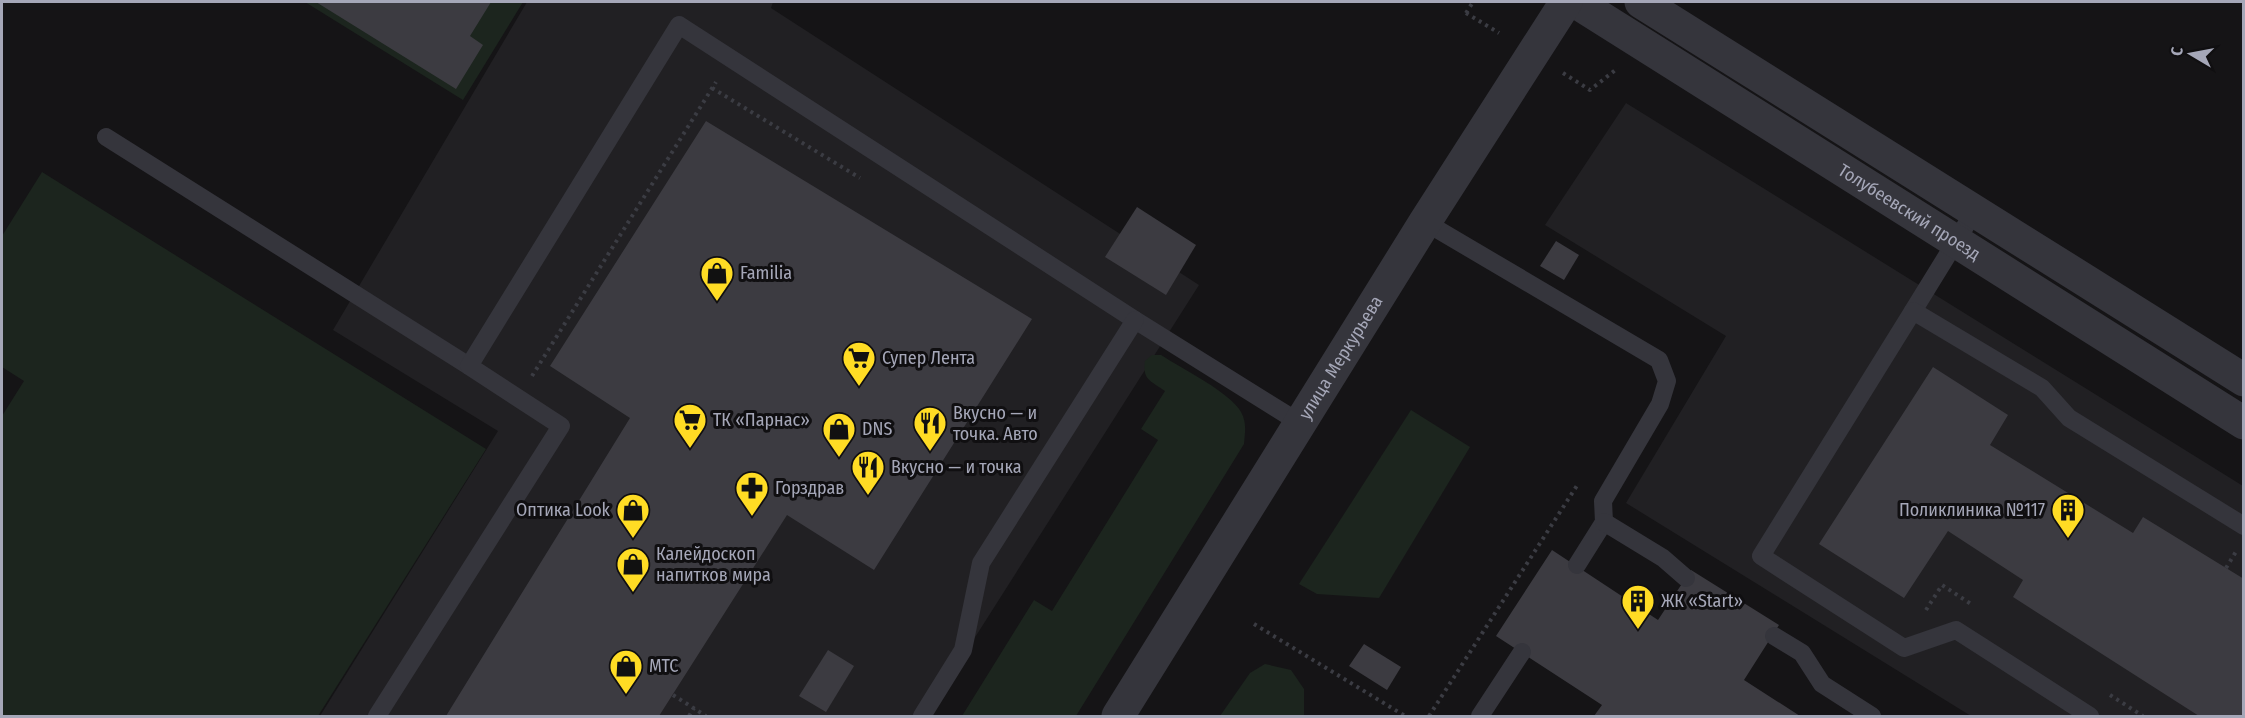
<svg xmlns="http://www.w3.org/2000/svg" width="2245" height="718" font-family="'Fira Sans Condensed',sans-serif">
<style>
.built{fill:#212023}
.green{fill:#1c251e}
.building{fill:#3c3b41}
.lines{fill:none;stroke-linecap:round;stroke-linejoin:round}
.path{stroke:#3b3c43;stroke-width:4;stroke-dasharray:3 4.5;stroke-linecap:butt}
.lane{stroke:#35353c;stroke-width:18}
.street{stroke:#35353c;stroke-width:33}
.labels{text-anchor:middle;stroke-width:6;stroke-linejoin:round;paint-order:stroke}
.street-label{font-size:18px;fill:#a5a7b8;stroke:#100f11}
.poi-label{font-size:18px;fill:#a5a7b8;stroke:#100f11;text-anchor:start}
</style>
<rect width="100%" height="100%" fill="#151416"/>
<g class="built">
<polygon points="527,2 773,2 771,8 1199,285 925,716 320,716 498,431 333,330"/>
<polygon points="1626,103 2243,486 2243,716 1971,716 1626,503 1726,336 1545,225"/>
</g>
<g class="green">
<polygon points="305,2 523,2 463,100"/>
<polygon points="42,172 486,449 318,716 2,716 2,416 24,381 2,367 2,236"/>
<path d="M1152,355h9c20,13 70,38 80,57 6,11 4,20 3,32l-168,272h-114l72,-116 18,11 106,-171 -17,-11 24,-38c-14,-10 -23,-11 -20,-30z"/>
<polygon points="1411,410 1470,447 1379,598 1317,594 1299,584"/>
<polygon points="1265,664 1291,670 1304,689 1304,716 1220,716 1250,673"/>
</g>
<g class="building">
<polygon points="316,2 491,2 470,36 483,45 456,89"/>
<polygon points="706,121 1032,319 874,570 787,515 659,716 446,716 630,418 550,366"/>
<polygon points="1137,207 1196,245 1166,295 1105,257"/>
<polygon points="1556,241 1579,255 1564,280 1540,266"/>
<polygon points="1933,367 2008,415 1990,445 2133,533 2143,517 2244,579 2244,716 2199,716 2013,597 2023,580 1948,531 1904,598 1819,544"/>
<polygon points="1552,550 1658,620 1691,570 1779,625 1744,680 1800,716 1594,716 1602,705 1496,636"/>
<polygon points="1364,644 1401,667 1387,690 1349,666"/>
<polygon points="828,650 854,666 826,712 799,696"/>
</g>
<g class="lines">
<g class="path">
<polyline points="1466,13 1499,33"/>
<polyline points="1466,13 1473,2"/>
<polyline points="1563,73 1590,90 1618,68"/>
<polyline points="712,88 860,178"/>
<polyline points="532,376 716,82"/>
<polyline points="2226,568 2237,550"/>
<polyline points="1926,610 1942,585 1971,604"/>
<polyline points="1254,624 1405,716"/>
<polyline points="673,695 706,716"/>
<polyline points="2110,695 2143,716"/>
<polyline points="689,716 694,708"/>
<polyline points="1429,716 1578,484"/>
</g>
<g class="lane">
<polyline points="106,137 469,366"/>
<polyline points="1425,222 1659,360 1667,381 1660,404 1603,501 1604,522 1577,565"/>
<polyline points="1913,311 1974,212"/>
<polyline points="1604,522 1663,558 1686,578"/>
<polyline points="1774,636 1802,653 1822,684 1872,716"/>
<polyline points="377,716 561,426 469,366 679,25 1135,320 1300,423"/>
<polyline points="922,716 963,650 981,563 1135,320"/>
<polyline points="1480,716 1522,652"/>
<polyline points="2090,716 1956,630 1904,648 1761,556 1913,311 2042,388 2069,418 2244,526"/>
</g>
<g class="street">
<path id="s1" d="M1576,2l668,421"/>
<polyline points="1641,2 2244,380"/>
<path id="s2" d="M1118,716l307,-494 141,-220"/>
</g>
</g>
<defs>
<symbol id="shop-pin" viewBox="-11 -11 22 30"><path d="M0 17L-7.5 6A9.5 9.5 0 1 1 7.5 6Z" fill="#ffdc24" stroke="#100f11"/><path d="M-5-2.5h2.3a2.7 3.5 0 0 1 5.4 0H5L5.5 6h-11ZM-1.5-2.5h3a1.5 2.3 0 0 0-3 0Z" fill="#111"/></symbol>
<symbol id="supermarket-pin" viewBox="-11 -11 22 30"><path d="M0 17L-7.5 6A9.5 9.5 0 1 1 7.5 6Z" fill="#ffdc24" stroke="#100f11"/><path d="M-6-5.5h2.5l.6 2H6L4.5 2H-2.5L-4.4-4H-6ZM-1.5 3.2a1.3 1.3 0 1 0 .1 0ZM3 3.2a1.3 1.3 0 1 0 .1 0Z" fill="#111"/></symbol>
<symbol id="restaurant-pin" viewBox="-11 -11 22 30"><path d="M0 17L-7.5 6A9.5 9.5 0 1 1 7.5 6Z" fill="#ffdc24" stroke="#100f11"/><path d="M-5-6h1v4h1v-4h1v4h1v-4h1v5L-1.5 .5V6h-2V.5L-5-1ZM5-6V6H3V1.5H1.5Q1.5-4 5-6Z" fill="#111"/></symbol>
<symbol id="pharmacy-pin" viewBox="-11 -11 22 30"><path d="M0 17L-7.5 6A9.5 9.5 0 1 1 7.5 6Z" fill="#ffdc24" stroke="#100f11"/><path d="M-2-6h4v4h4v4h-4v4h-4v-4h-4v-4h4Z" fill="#111"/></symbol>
<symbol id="building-pin" viewBox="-11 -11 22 30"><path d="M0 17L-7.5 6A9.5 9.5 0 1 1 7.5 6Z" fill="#ffdc24" stroke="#100f11"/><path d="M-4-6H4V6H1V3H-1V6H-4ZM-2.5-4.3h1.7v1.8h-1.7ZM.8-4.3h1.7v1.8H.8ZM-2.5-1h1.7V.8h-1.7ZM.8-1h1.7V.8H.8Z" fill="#111"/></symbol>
</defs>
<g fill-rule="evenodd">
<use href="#shop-pin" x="698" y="254" width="38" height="52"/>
<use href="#supermarket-pin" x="840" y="339" width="38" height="52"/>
<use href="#supermarket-pin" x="671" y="401" width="38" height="52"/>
<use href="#restaurant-pin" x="911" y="404" width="38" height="52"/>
<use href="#shop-pin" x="820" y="410" width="38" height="52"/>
<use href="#restaurant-pin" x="849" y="448" width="38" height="52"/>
<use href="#pharmacy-pin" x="733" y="469" width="38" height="52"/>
<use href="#shop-pin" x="614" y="491" width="38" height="52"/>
<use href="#building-pin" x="2049" y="491" width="38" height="52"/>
<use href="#shop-pin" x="614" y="545" width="38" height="52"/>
<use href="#building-pin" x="1619" y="582" width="38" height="52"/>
<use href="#shop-pin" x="607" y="647" width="38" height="52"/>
</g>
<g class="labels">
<g class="street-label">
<text dy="6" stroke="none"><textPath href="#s1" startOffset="394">Толубеевский проезд</textPath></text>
<text dy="6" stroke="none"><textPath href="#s2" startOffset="422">улица Меркурьева</textPath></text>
</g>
<g class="poi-label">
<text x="740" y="279">Familia</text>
<text x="882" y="364">Супер Лента</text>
<text x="953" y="419">Вкусно — и<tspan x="953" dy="21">точка. Авто</tspan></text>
<text x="713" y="426">ТК «Парнас»</text>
<text x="862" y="435">DNS</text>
<text x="891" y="473">Вкусно — и точка</text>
<text x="775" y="494">Горздрав</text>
<text x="610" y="516" text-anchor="end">Оптика Look</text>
<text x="2045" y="516" text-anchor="end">Поликлиника №117</text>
<text x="656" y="560">Калейдоскоп<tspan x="656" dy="21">напитков мира</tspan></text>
<text x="1661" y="607">ЖК «Start»</text>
<text x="649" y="672">МТС</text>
</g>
</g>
<rect width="2245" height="718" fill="none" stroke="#a5a7b8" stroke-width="6"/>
<g transform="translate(2191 54) rotate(280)" stroke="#100f11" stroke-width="4.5" paint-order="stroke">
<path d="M0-4.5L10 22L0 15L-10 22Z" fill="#a5a7b8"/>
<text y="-9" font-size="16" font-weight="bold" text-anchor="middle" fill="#a5a7b8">С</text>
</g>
</svg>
